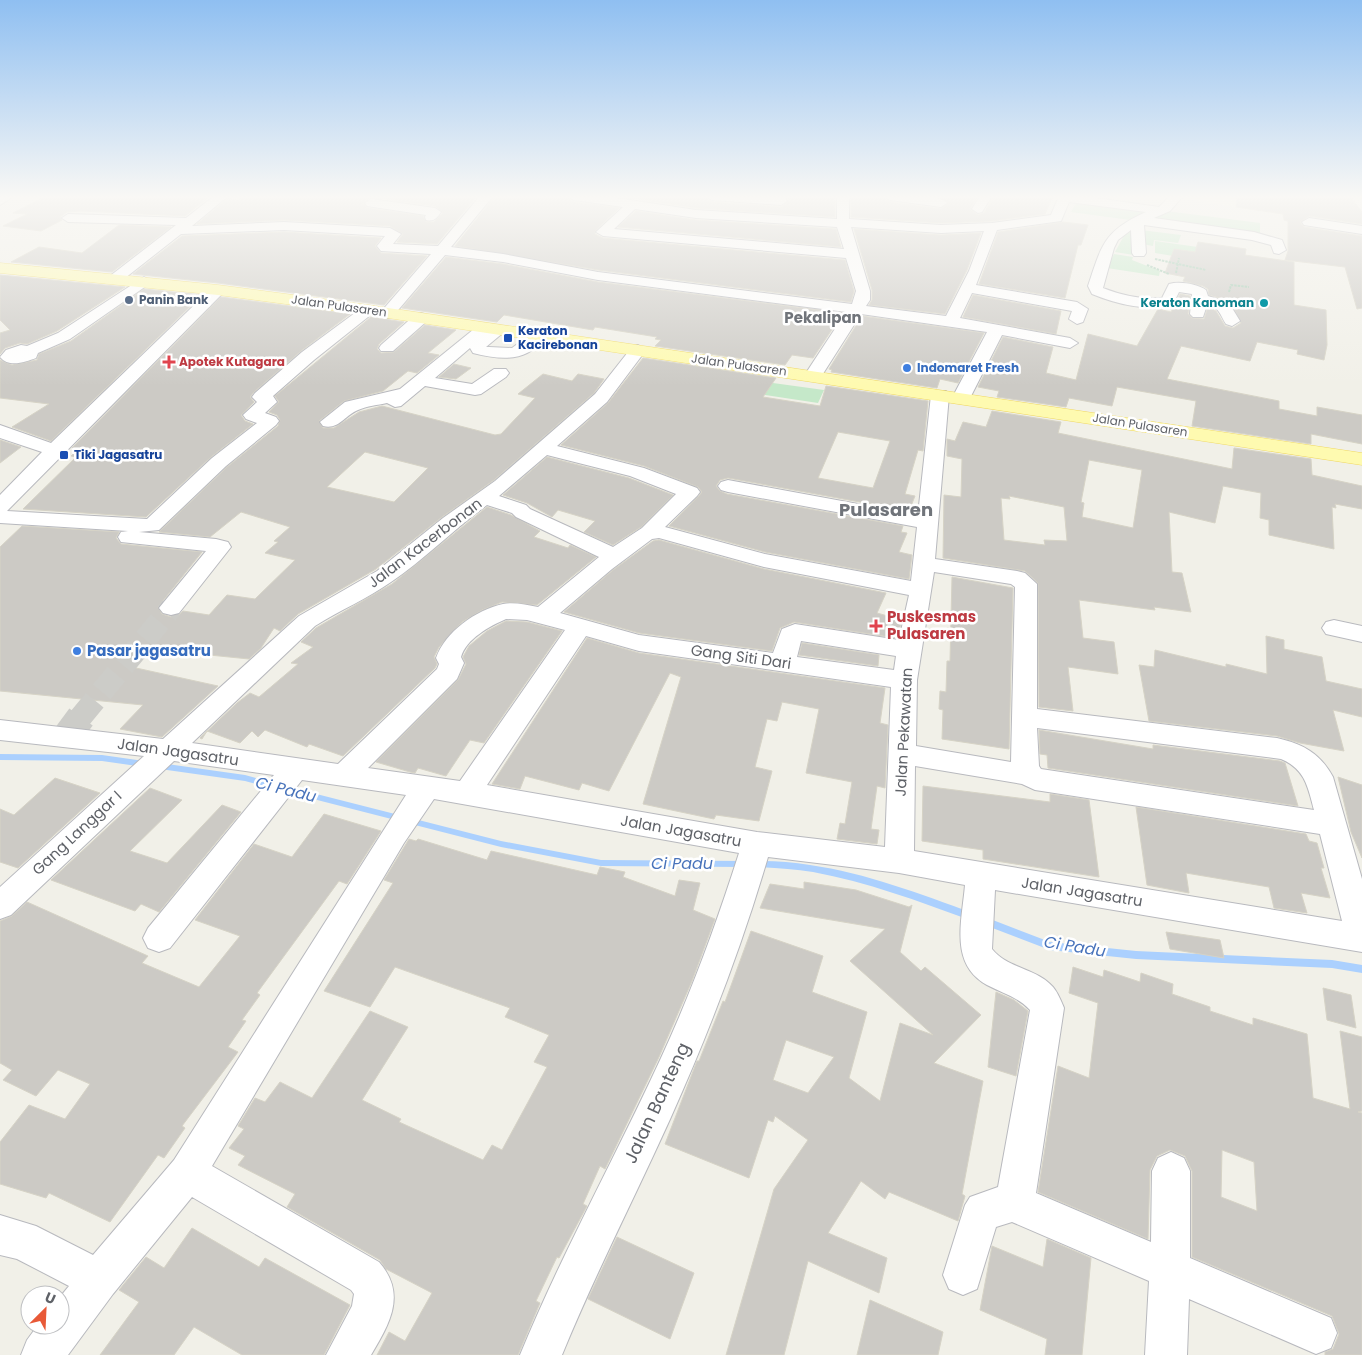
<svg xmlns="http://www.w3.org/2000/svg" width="1362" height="1355" font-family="Poppins,sans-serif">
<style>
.commercial{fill:#fefae0}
.green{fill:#c5e8c9}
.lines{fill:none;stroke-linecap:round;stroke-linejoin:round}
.stream{fill:#abd0fe;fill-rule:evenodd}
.building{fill:#cccac5;stroke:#d6d3c6;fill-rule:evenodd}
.minor-tunnel-far1{stroke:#ccccc8;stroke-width:23;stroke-dasharray:23 11;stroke-linecap:butt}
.minor-tunnel{stroke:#ccccc8;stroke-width:29;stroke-dasharray:29 15;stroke-linecap:butt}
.minor-casing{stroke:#b8b9be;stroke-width:2}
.major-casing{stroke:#f0d862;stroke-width:1}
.path{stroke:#9fc8af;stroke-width:2;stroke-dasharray:2.5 1;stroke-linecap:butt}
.minor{fill:#fff;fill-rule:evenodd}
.major{fill:#fefab0;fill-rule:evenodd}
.service-dot{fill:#5c6f8a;stroke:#fff;stroke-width:2}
.culture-dot{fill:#0f9aa8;stroke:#fff;stroke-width:2}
.transit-dot{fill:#1a4fb4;stroke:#fff;stroke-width:2}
.health-dot{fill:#e0444e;stroke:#fff;stroke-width:2}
.shop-dot{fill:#3f7fe0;stroke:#fff;stroke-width:2}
.labels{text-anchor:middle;stroke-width:5;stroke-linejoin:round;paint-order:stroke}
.far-service-label{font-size:12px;font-weight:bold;fill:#4e5e75;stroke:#fff;text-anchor:start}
.far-culture-label{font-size:12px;font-weight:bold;fill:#0d838f;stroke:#fff;text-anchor:end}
.far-street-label{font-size:12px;fill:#5f6268;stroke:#fff}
.far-transit-label{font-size:12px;font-weight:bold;fill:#164399;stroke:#fff;text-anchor:start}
.far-health-label{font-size:12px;font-weight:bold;fill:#be3a42;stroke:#fff;text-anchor:start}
.far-shop-label{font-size:12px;font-weight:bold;fill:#366cbe;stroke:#fff;text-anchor:start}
.far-quarter-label{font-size:15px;font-weight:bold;fill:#70747a;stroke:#fff}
.street-label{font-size:15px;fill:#5f6268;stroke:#fff}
.health-label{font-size:15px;font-weight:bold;fill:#be3a42;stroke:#fff;text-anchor:start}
.shop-label{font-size:15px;font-weight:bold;fill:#366cbe;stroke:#fff;text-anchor:start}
.water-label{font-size:16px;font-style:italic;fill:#4873bb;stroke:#fff}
.quarter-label{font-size:18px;font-weight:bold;fill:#70747a;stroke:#fff}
.near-street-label{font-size:18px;fill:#5f6268;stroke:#fff}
</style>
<rect width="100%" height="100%" fill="#f1f0e8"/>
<polygon class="commercial" points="1165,196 1273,196 1280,214"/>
<g class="green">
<polygon points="1077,201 1143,211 1144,213 1130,220 1071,212"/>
<polygon points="1166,211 1260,223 1260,236 1147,218"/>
<polygon points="1132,226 1134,255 1115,252 1126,232"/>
<polygon points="1141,230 1181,235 1178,243 1154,240 1153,246 1142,244"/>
<polygon points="1155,241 1205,248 1204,261 1155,253"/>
<polygon points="1114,254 1133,257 1132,260 1160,271 1159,276 1107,268"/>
<polygon points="758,381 824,390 818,403 752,393"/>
</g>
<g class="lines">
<g class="stream">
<polygon points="0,754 102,755 144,761 147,762 148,764 147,766 144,767 102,761 0,760"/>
<polygon points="160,763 245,775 278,784 279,786 278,788 275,789 245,781 160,769 157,768 156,766 157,764"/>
<polygon points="285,786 501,841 601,860 743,861 746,862 747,864 746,866 743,867 601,866 501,847 282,791 281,789 282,787"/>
<path d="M756,861c18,0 36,1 54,4 56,8 110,29 163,48l1,3 -1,3 -3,1c-52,-19 -103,-38 -157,-48 -19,-3 -38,-4 -57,-5l-3,-1 -1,-2 1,-2z"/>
<polygon points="985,917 1050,942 1136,951 1332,960 1362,965 1362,973 1332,968 1136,959 1050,950 982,924 981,921 982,918"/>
</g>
</g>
<g class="building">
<polygon points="46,196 199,196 209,197 185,216 81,211 67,212 60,217 62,220 41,231 3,226 27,214 13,213"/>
<path d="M242,196h235l-40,48 -40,-2 6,-8 -13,-8 -106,-6 -87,4 30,-25 12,1zM371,197l64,9 8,7 -9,9h-8l-3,-6 -56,-8 -4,-5z"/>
<polygon points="495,196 566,196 574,202 619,208 595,231 595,234 603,238 845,260 854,291 851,302 598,270 455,246"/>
<polygon points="619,196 704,196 712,202 781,207 789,201 786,196 835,196 835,217 696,208"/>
<polygon points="851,196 882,196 890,202 941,209 949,203 938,196 978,196 970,209 978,215 984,213 994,196 1053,196 1045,214 992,221 941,223 851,217"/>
<polygon points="1237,196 1350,196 1362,212 1362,224 1309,216 1300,222 1304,227 1362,236 1362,308 1357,309 1345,267 1285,260 1288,251 1288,221 1284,220 1283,214 1236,207"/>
<polygon points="636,211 696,220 836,229 841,247 618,227"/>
<polygon points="1063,222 1088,225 1081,245 1078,245 1065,298 979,284 998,232"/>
<polygon points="119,225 171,227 112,272 11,262 39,247 82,253"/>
<polygon points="854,229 941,235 981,233 967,270 945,314 869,305 872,300 872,290"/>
<polygon points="284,232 381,238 375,246 381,253 427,256 384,305 218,283 133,274 182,236"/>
<polygon points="1198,242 1246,249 1245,255 1294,262 1294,305 1326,310 1327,345 1324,360 1297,354 1298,350 1257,342 1250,361 1181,346 1167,379 1279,401 1279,409 1317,416 1317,407 1362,415 1362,444 1311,434 1311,444 1192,426 1196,401 1117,387 1112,406 1069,398 1066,407 997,397 999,391 978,387 1003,337 1053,347 1046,373 1076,380 1088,334 1137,346 1158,309 1171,312 1180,294 1190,296 1188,314 1192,318 1204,319 1208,307 1216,311 1225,326 1233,328 1241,323 1230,301 1209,295 1208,289 1203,286 1183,281 1185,277 1165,273 1174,249 1195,252"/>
<polygon points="446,257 503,264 598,282 843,313 813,358 792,355 785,365 655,346 661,340 655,339 657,337 595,327 593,330 504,315 497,322 402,308"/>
<polygon points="0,275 125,287 57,331 27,344 20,343 5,348 0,354 0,333 10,330 0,320"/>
<polygon points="144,289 202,295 51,441 12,427 49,404 0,398 0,360 12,365 37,360 39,354 71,341"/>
<polygon points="973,295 1061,311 1056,334 963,317"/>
<polygon points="221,297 350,314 301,351 254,392 250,397 254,402 241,415 245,421 253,424 211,457 146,517 23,509 76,457 71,456 78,449 72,448"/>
<polygon points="862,316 984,333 958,383 940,379 937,388 831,372 832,370 829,369"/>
<path d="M371,317l33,5 -25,22 -2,5 4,4 13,-1 31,-27 31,5 -28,23 11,2 -22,18 -9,-2 -25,20 -39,10 -25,20 4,7h11l25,-16 23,-6 113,29 6,-1 34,-36 -17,-4 25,-20 29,7 6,-7 26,5 -10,14 -100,87 -52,37 -66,52 -78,45 -18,17 -6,-3 -13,20 -12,11 -119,-12 -3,19 91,20 -56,51 -42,-8 23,-24 -143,-14v-144l22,-21 97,6 -3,6 5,6 81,8 -44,55 4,7 9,3 8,-2 4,-4 26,4 18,-20 28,4 40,-39 -30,-7 13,-11 -4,-1 16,-14 -49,-15 -31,25 -51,-5 68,-65 51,-41 2,-6 -3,-5 -8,-3 10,-10 -4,-6zM365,452l63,16 -34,34 -67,-15z"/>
<path d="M643,358l133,20 -13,19 57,9 6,-20 102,15 -5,50 -5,-1 -13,44 10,2 -6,15 -181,-33 -8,2 -4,6 4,5 7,3 176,32 -2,6 6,1 -8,19 13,3 -3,24 -144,-27 -96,-26 29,-29 4,-5 -4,-5 -54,-21 -83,-21 47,-42zM838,432l52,9 -17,47 -55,-10z"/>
<polygon points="454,364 471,368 456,379 439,377"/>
<path d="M992,411l69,11 -3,11 174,36 2,-21 77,11 1,16 50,11v23l-27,-5 1,4 -4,-1 2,42 -65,-14v-15l-9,-2 1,-25 -38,-7 -8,37 -46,-11 3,60 10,1 9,39 -37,-5 1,3 -76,-10 4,38 31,4 4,32 -50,-7 5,44 -34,-4 -1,-124 -13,-12 -82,-13 1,-63 17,2 1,-38 -15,-3v-17l8,2 8,-19 23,5zM1089,460l53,10 -9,58 -51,-11 2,-14 -3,-1zM1009,496l55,11 3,34 -23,-1 1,5 -41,-5 -3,-42 9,1z"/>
<polygon points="0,440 21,447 0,463"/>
<polygon points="547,457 629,478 673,495 641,527 613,545 584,532 595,521 558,510 552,517 527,503 503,495"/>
<polygon points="487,507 511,515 540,531 534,537 568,548 570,545 596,557 537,605 502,602 482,610 462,622 439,647 434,657 437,664 435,668 343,756 309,744 307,747 265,730 258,737 252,731 240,743 207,731 202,739 200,738 237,703 250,693 259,697 298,664 291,663 313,647 301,642 316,628 392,584"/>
<polygon points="659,540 764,569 886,593 877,613 902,620 899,631 896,638 794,622 780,628 772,651 639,633 564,612 613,570 653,541"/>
<polygon points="952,577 1013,588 1009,749 942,739 943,710 939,709 940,691 946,692 947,661 950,661"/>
<polygon points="506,621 527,622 562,631 484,743 470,740 446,776 418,768 415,773 410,772 376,762 458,680 466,664 463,657 469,646 487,631"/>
<polygon points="1266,636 1284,640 1284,649 1322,657 1326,681 1362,689 1362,717 1333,710 1344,751 1300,743 1277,736 1149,721 1139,665 1154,667 1155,650 1226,667 1226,664 1267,674"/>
<polygon points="587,638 639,653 885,688 880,723 888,725 885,788 877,786 871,829 879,830 877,844 837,839 840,823 845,824 852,782 806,773 819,709 782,702 777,721 767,719 755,767 772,771 759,821 716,815 714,819 643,804 681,677 670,673 609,791 582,783 579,790 525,776 520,789 492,784"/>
<polygon points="802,643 879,655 878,666 799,655"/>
<polygon points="1039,730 1153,749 1153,745 1280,761 1285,763 1298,806 1048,768 1047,755 1040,754"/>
<polygon points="1338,777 1362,785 1362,858 1351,832"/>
<polygon points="55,778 100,793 18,868 0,862 0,809 14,815"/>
<polygon points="923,786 1050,802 1050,794 1089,800 1099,877 983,859 983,850 922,841"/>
<polygon points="150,788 182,800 130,851 167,863 222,805 241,812 159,912 141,904 135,911 51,880"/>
<polygon points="1136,807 1306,834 1309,841 1317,843 1324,868 1321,868 1330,898 1301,893 1307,913 1274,908 1269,887 1186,873 1189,893 1147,885"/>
<polygon points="324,814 381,831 347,884 339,881 257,993 260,995 242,1020 246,1021 228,1047 238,1052 182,1126 185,1128 164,1158 158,1155 110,1222 49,1193 46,1198 0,1184 0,1142 29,1105 65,1119 90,1084 58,1070 36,1096 3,1080 12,1070 0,1063 0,921 12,916 27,902 148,956 142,963 199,987 240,936 195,920 254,844 292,857"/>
<polygon points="409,839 416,841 418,839 487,860 491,851 597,875 600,867 625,872 623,877 675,896 679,880 700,883 693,910 715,919 692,981 659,1057 605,1169 600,1166 583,1204 587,1206 559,1258 557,1257 536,1301 540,1303 518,1355 377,1355 389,1332 405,1341 432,1293 386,1269 380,1260 287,1207 295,1194 238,1165 245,1156 229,1148 244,1129 238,1126 255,1098 265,1102 280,1082 312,1098 370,1011 408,1027 362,1100 401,1119 399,1122 483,1160 492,1145 502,1150 547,1067 534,1062 549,1035 505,1017 510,1008 395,967 370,1007 324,991 393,883 384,880"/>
<path d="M804,882l52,8 53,17 3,-2 -12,47 21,19 4,-4 56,48 -47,48 49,18 -21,113 3,2 -7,25 -69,-29 -4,7 -24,-18 -33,52 59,25 -8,35 -71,-32 -24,94h-58l48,-166 34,-49 -33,-24 -2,6 -5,-2 -19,58 -84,-34 32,-83h2l24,-60 2,1 26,-71 72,25 -11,36 55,20 -18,66 31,23 20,-78 33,12 -83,-74 35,-32 -125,-21 10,-24 34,5zM786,1040l48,17 -26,36 -35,-13z"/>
<polygon points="1166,932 1220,940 1224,958 1170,949"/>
<path d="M1073,967l30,10 1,-7 36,12 1,-9 32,11 -1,10 38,13v4l43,14v-7l54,16 6,64 37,11 -10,-78 22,6v74l-4,1 4,1v242h-37v-3l8,-3 6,-15 -7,-18 -140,-59v-86l-7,-15 -15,-6 -13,6 -7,14 -2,69 -110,-47 20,-126 31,12 9,-75 -29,-10zM1222,1150l32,12 3,49 -36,-14z"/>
<polygon points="1323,988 1351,995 1356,1028 1327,1020"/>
<polygon points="996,992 1014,1000 1028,1011 1016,1076 988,1067"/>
<polygon points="192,1228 259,1267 265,1258 350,1305 324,1355 242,1355 194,1327 174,1355 100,1355 139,1302 119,1290 146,1257 164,1268"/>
<polygon points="617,1237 694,1273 670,1339 588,1299"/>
<polygon points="1047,1239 1091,1258 1082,1355 1045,1355 1047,1339 980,1310 992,1246 1043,1267"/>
<polygon points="870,1300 943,1332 938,1355 857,1355"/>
</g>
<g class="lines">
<polyline class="minor-tunnel-far1" points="80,718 171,608"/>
<polyline class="minor-tunnel" points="67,736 81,717"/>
<defs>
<g id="minor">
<polygon points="0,196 14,196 0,205"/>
<path d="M214,196h14l-36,30 92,-4 106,6 11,6 -8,10 45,2 42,-50h13l-42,51 52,7 95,18 254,32 4,-13 -10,-33 -243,-22 -7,-4 27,-25 -49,-7 -6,-4h35l93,14 141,9v-23h12v23l92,6 51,-2 59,-8 8,-19h23l77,11 11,-11h13l-13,15 -16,7 100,14 28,8 4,10 -7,4 -5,-1 -3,-8 -19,-5 -108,-15 2,28 -2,3h-10l-2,-3 -1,-23 -13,10 -4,8 -11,40c18,7 40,12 59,10l7,-14c11,-3 28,0 37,6l2,6 21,7 11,18 -8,5 -6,-2c-6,-9 -6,-17 -19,-19l-4,12h-10l-3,-3 2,-20 -13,-2 -6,12c-25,8 -57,0 -81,-10l-4,-8c14,-42 16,-55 58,-74l-77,-10 -8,19 -64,9 -21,55 101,17 11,7 -5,13 -6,2 -8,-5 3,-8 -100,-18 -12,25 110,20 8,5 -8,5 -68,-13 -32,63 -3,4h-12l-3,-4 35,-66 -126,-18 -42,66h-12l-3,-4 42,-64 -248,-32 -95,-18 -58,-7 -52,61 -5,2 -8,-5 51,-59 -50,-3 -4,-5 8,-10 -101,-6 -103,4 -61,48 -5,1 -7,-4 2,-3 66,-51 -108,-3 -6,-4 6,-4 118,4zM635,209l61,9 141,9 7,22 -230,-20zM851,227l90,6 43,-2 -15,40 -23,45 -80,-10 4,-6v-9z"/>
<polygon points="706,196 785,198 787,201 781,205 712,200"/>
<path d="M884,196c14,0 54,-3 63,7l-6,4 -51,-7z"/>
<polygon points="980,196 992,196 982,212 978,213 972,209"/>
<path d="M371,199l64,9 6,4c-4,6 -7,10 -15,8l-1,-3 1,-2 -59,-9 -2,-3z"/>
<polygon points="1309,218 1362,226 1362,234 1304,225 1302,222"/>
<path d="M144,277l7,4 -2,3 -79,55 -32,14 -2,5c-11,4 -27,10 -36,-1l6,-7 15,-5 6,1 31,-13z"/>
<polygon points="218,286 225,290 223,293 7,511 147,519 212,458 257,423 246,419 243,415 257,402 252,397 255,393 302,352 363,307 373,307 376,310 373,313 314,360 273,396 277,402 265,413 276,417 279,421 276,425 226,466 159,530 139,532 216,539 228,542 231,547 179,613 171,615 163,613 159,608 206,551 121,542 118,537 121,532 128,531 0,523 0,495 42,452 0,438 0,425 51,443 213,287"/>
<polygon points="421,313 427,315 429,318 427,321 393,351 381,351 379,348 381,345 415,315"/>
<path d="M485,323l8,5 9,1 2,3 -18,15h3l23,1 20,-15 6,-2 8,5c-18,27 -45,24 -73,17l-3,-5 -35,30 37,6 22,-15h12l3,4 -3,4 -25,17 -6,1 -50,-9 -24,20 -6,1 -8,-4c-9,2 -20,3 -29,7 -13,5 -19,20 -35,16l-3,-4 25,-20 55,-13 79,-64z"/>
<path d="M638,345l8,5 -39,52 -50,44 87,22 53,20 3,4 -3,4 -32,31 100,27 146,27 6,-54 -189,-35 -7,-2 -3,-4 3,-4 7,-2 190,35 13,-120 3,-4h12l3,4 -14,164 82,12 8,2 12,11v125l240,29c26,6 43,15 56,39l29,102v73l-367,-62 -3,59c16,20 45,19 61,38 5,6 8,14 11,21l-28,185 115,49 1,-71 6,-13 13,-6 13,6 6,13v87l141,60 6,15 -6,15 -15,6 -127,-55 -2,56h-42l4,-74 -137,-59 -16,5 -19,62 -14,6 -14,-6 -6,-14 22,-70 5,-8 28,-10 32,-177c-12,-13 -28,-17 -43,-25 -38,-21 -25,-64 -22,-100l-66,-12 -131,-16c-26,89 -59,175 -97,260 -36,80 -76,157 -109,238h-42c42,-102 95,-197 141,-297 31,-67 56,-136 78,-205l-305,-54 -30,44 -192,323 167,96c28,32 11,61 -8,93h-45l26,-49 2,-12 -3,-4 -159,-93 -79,97 -45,61h-47l6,-15 11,-15h22v-28l9,-11 -52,-27 -17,-4v-40l36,11 57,29 81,-95 232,-365 -104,-15 -132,168 -11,4 -11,-4 -5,-10 5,-10 126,-153 -100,-14 -163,154 -11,4v-32l144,-131 -144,-16v-20l163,19 136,-123 78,-45 66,-53 52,-37 100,-87 37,-47zM547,455l83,21 46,18 -34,34 -29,19 -83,-38 -4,-4 -27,-9zM487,505l25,8 4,4 83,40 -61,50c-11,-2 -24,-5 -35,-3 -27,6 -58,28 -67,54l3,6 -2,5 -99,95 -146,-21 123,-117c25,-16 52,-27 76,-44 34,-23 63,-53 96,-77zM659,538l105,29 145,28 -10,45 -104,-16 -13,5 -9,24 -134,-18 -79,-22 52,-44 40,-30zM934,572l77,12 4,3 -4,175 -95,-16 1,-66zM506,619l21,1 38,10 -105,151 -92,-13 89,-89 7,-16 -3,-6c5,-18 29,-31 45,-38zM586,636l53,15 252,36 -6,160 -128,-15 -270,-47zM801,641l95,15 -2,14 -97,-13zM1037,728l244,31c24,10 27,28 33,51l-273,-41 -2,-3zM915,766l107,18 13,6 285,44 22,87 -428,-70z"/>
<polygon points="1334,620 1362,626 1362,642 1326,634 1322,628 1326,622"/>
</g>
<polygon id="major" points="0,263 218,285 368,305 1362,453 1362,465 368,315 218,295 0,273"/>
</defs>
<use href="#minor" class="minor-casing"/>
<use href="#major" class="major-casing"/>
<g class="path">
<polyline points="1155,259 1206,270"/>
<polyline points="1147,265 1169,274"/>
<polyline points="1176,273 1179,258"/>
<polyline points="1229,292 1231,285 1249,287"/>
</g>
<use href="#minor" class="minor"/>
<use href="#major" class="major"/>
</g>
<linearGradient id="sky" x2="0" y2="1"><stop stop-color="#8fbff1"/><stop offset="0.51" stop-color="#f9f8f5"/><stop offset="1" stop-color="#f9f8f5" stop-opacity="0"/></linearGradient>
<rect width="1362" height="386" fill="url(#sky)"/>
<circle class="service-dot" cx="129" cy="300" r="5"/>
<circle class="culture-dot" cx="1264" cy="303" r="5"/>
<g class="transit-dot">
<rect x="503" y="333" width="10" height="10" rx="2.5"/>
<rect x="59" y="450" width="10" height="10" rx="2.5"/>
</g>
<g class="health-dot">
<path d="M166.5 354.5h5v5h5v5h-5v5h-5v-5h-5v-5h5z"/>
<path d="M873.5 618.5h5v5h5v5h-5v5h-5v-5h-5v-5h5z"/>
</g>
<g class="shop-dot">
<circle cx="907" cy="368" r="5"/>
<circle cx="77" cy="651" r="5"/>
</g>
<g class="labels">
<g class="far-service-label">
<text x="139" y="304">Panin Bank</text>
</g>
<g class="far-culture-label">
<text x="1254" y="307">Keraton Kanoman</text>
</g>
<g class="far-street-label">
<text transform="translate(339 306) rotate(8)" y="4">Jalan Pulasaren</text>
<text transform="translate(739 365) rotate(8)" y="4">Jalan Pulasaren</text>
<text transform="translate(1140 425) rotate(9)" y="4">Jalan Pulasaren</text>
</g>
<g class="far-transit-label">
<text x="518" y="335">Keraton<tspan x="518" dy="14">Kacirebonan</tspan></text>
<text x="74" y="459">Tiki Jagasatru</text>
</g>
<g class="far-health-label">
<text x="179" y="366">Apotek Kutagara</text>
</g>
<g class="far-shop-label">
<text x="917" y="372">Indomaret Fresh</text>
</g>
<g class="far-quarter-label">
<text x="823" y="323">Pekalipan</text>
</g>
<g class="street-label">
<text transform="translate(425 543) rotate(-37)" y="5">Jalan Kacerbonan</text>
<text transform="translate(741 657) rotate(8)" y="5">Gang Siti Dari</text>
<text transform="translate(904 732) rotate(-87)" y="5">Jalan Pekawatan</text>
<text transform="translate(178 752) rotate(8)" y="5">Jalan Jagasatru</text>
<text transform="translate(681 831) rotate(10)" y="5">Jalan Jagasatru</text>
<text transform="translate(77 833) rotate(-43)" y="5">Gang Langgar I</text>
<text transform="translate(1082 892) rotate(9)" y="5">Jalan Jagasatru</text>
</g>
<g class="health-label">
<text x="887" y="622">Puskesmas<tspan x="887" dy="17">Pulasaren</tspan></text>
</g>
<g class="shop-label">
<text x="87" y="656">Pasar jagasatru</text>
</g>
<g class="water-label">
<text transform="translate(286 789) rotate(14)" y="6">Ci Padu</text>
<text x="682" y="869">Ci Padu</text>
<text transform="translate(1075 946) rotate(9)" y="6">Ci Padu</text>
</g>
<g class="quarter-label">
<text x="886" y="516">Pulasaren</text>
</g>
<g class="near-street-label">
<text transform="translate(657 1103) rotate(-65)" y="6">Jalan Banteng</text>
</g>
</g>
<g transform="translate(45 1310) rotate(24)"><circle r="24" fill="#ffffff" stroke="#bfc0c3"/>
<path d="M0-4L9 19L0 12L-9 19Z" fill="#e85937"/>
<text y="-8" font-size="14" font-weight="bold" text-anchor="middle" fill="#5f6268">U</text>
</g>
</svg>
